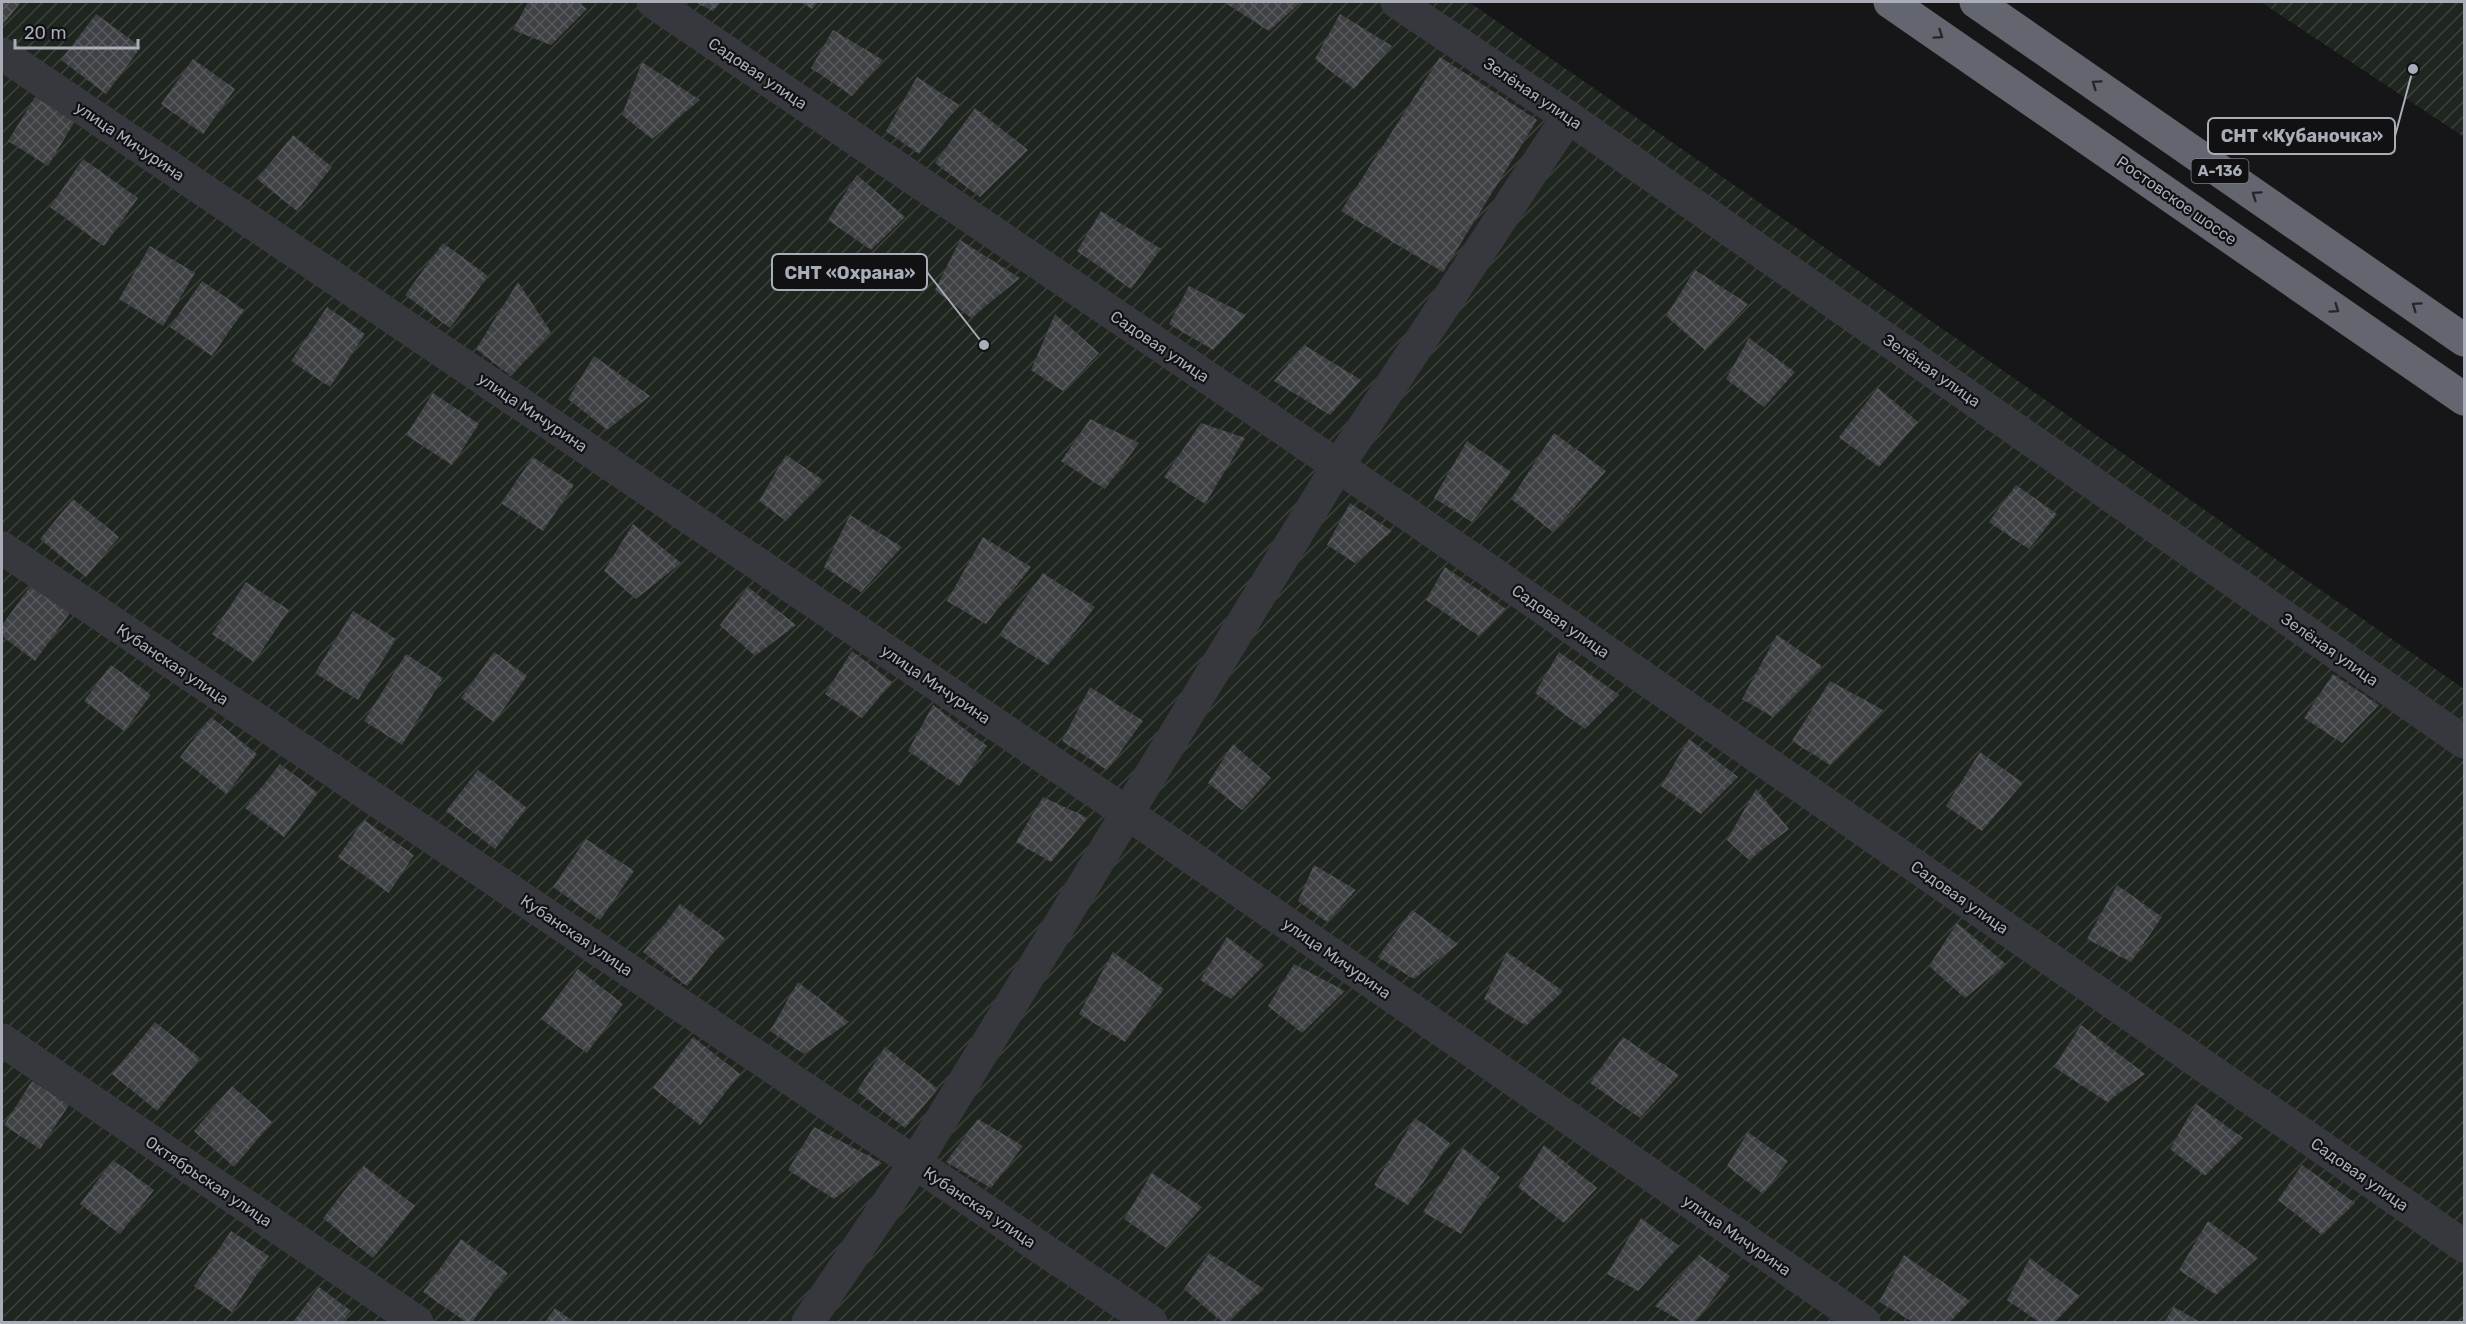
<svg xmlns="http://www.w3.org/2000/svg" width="2466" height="1324" font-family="Rubik,sans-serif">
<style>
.garden{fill:url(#garden-furrows)}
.building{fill:url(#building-cross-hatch)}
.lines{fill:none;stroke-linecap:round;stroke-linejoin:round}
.minor{stroke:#37383d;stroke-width:33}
.highway{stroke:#63666e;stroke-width:33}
.oneway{stroke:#26262a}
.labels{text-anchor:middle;stroke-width:4.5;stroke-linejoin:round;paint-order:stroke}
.shield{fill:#111113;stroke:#7b7e86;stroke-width:1.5}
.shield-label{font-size:15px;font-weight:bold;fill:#a8adb8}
.street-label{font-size:16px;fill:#a8adb8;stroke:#111113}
.leader{fill:none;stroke:#a8adb8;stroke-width:2}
.callout-dot{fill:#a8adb8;stroke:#111113;stroke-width:2}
.callout{fill:#111113;stroke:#a8adb8;stroke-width:2}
.callout-label{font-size:18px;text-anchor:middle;font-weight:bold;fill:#a8adb8}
</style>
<defs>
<pattern id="garden-furrows" width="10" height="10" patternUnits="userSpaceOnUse" patternTransform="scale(1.5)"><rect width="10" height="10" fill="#1e261f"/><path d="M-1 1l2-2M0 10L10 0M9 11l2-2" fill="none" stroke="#3c433d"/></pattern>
<pattern id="building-cross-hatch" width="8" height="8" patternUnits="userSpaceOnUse" patternTransform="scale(1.5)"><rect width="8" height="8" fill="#404145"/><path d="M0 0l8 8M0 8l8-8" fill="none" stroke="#595a5e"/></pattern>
</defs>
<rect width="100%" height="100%" fill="#161618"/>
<g class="garden">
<polygon points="2,2 1469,2 2464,689 2464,1322 2,1322"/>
<polygon points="2261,2 2464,2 2464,137"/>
</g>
<g class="building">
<polygon points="2,2 21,2 2,26"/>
<polygon points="528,2 578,2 587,9 551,45 513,30"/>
<polygon points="695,2 721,2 713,11"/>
<polygon points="800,2 818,2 812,9"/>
<polygon points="1224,2 1301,2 1269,31"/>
<polygon points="96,14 141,47 106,94 61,60"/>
<polygon points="1340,14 1392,46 1354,89 1315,59"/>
<polygon points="833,30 883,60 852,96 811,68"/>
<polygon points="1440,57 1537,120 1443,272 1341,211"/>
<polygon points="193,59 235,89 203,134 161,104"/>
<polygon points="642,62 700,100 652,139 622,115"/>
<polygon points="917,77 959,105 919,154 886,131"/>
<polygon points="35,97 75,121 48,166 8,141"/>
<polygon points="975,108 1028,150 980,197 935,163"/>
<polygon points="293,135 332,167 297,211 257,179"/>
<polygon points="83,159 138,198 104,246 50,207"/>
<polygon points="857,175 905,217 871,250 828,220"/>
<polygon points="1101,211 1161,249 1131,289 1077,251"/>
<polygon points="960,240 1020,278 971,318 935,290"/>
<polygon points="443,243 488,276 450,328 405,295"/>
<polygon points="150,246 195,273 163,326 119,299"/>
<polygon points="1695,270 1748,304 1705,350 1666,316"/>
<polygon points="202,281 244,310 212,356 170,327"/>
<polygon points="518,282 551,332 511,376 476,349"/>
<polygon points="1189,286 1246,315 1213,350 1169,324"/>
<polygon points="327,307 365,334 330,387 291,361"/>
<polygon points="1055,314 1099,353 1063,391 1031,370"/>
<polygon points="1749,338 1795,372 1764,407 1726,379"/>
<polygon points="1304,345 1361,380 1330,415 1274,381"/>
<polygon points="594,356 650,396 607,430 568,399"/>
<polygon points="1878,388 1918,422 1879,467 1839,437"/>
<polygon points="433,393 479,424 452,465 406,435"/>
<polygon points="1090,419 1139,443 1105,489 1061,461"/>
<polygon points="1201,423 1245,438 1205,504 1164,477"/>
<polygon points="1554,433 1606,471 1553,532 1511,499"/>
<polygon points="1467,441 1511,472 1472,522 1434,498"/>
<polygon points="786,455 823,480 786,521 759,501"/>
<polygon points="533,457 574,485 543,531 501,503"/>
<polygon points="2016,485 2057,514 2029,549 1989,522"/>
<polygon points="73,499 119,537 86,577 40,539"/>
<polygon points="1350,503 1392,531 1355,563 1327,545"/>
<polygon points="850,515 902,547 861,592 824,567"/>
<polygon points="633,524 681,563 636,599 604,571"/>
<polygon points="983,537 1031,567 986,624 947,601"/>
<polygon points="1445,567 1506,609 1479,636 1426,600"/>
<polygon points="1043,573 1095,607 1048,665 999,635"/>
<polygon points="246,582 289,610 254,662 212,634"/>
<polygon points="32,584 70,613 35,661 2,636 2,625"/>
<polygon points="748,587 796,625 755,656 720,625"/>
<polygon points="353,611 396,639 358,700 315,673"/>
<polygon points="1777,635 1822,666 1773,717 1742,699"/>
<polygon points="852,651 892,682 862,718 825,694"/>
<polygon points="494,652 527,676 494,722 461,698"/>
<polygon points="1559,652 1619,695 1585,729 1535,693"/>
<polygon points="406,654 443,678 402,745 364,721"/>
<polygon points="111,665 151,695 124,731 84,701"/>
<polygon points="2333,674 2379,705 2342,743 2304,718"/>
<polygon points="1830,681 1883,710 1830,765 1792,741"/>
<polygon points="1090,687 1143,721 1107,770 1062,741"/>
<polygon points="933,705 987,746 959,786 908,751"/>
<polygon points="211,717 257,754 226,794 180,757"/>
<polygon points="1689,739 1738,777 1701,814 1661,786"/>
<polygon points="1233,744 1271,778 1242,810 1208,783"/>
<polygon points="1980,752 2023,783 1982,831 1946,806"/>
<polygon points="280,764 318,793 284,837 245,808"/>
<polygon points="478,770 527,808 495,849 446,811"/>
<polygon points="1756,789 1789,829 1749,860 1727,840"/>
<polygon points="1043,797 1088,818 1051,862 1016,842"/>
<polygon points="364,820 414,855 389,893 338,857"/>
<polygon points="586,839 634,871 600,920 553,887"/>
<polygon points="1314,865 1356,890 1327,922 1298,901"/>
<polygon points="2117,885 2162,917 2131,962 2087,939"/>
<polygon points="680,904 725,938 687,986 643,952"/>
<polygon points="1412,910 1458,944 1414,979 1378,957"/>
<polygon points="1957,923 2006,964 1965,998 1929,966"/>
<polygon points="1227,937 1264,965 1231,999 1200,980"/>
<polygon points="1113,952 1164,989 1125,1042 1079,1014"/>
<polygon points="1507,952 1563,991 1526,1026 1484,999"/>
<polygon points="1294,964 1345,991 1302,1033 1268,1006"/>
<polygon points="578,969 623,1004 587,1053 541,1019"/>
<polygon points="798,982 849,1022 804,1054 770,1031"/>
<polygon points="155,1022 200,1058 157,1111 112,1074"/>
<polygon points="2081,1025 2145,1074 2107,1102 2054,1067"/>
<polygon points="693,1037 740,1074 700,1125 653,1088"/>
<polygon points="1623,1037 1679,1075 1640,1118 1590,1083"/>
<polygon points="885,1047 938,1089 905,1128 857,1091"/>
<polygon points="32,1081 69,1105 40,1149 4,1125"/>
<polygon points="232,1086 272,1122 234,1167 194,1131"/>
<polygon points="2196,1104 2243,1138 2205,1176 2170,1149"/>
<polygon points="1415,1118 1450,1143 1408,1205 1374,1185"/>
<polygon points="978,1119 1023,1146 991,1188 946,1162"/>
<polygon points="814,1127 882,1163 834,1199 788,1170"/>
<polygon points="1748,1132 1788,1161 1763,1194 1727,1166"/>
<polygon points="1544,1145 1597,1188 1564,1223 1518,1187"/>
<polygon points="1463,1148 1500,1177 1461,1234 1423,1212"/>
<polygon points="113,1160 154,1190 120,1234 80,1204"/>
<polygon points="2302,1165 2355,1203 2322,1235 2278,1200"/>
<polygon points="364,1166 415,1206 373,1258 323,1218"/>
<polygon points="1152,1173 1202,1207 1166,1248 1124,1219"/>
<polygon points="1641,1218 1679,1246 1638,1291 1607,1274"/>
<polygon points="2208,1221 2258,1258 2216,1295 2179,1270"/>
<polygon points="231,1231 269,1256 232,1312 194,1286"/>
<polygon points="461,1239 508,1273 472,1322 466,1322 423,1292"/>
<polygon points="1209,1253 1264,1289 1226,1322 1222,1322 1184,1289"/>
<polygon points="1699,1255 1730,1276 1695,1322 1683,1322 1655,1306"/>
<polygon points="1904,1255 1970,1301 1950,1322 1913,1322 1879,1302"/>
<polygon points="2030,1258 2080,1296 2055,1322 2039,1322 2007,1300"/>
<polygon points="319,1287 351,1311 342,1322 293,1322"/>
<polygon points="2174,1307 2200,1322 2164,1322"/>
<polygon points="555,1308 574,1322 545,1322"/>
</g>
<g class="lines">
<g class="minor">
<polyline points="653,2 1338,466 2464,1246"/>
<polyline points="1397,2 1568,117 2464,742"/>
<polyline points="2,54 1127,813 1864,1322"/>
<polyline points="2,548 1151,1322"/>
<polyline points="2,1040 417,1322"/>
<polyline points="808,1322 915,1163 1338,466 1568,117"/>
</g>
<g class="highway">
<polyline points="1890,2 2464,399"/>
<polyline points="1976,2 2464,340"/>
</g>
</g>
<defs><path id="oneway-chevron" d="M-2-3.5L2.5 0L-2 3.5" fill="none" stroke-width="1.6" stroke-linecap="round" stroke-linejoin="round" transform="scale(1.5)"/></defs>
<g class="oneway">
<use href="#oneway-chevron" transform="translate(1939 35) rotate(35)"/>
<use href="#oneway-chevron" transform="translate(2096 84) rotate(-145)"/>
<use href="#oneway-chevron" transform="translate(2256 195) rotate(-145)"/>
<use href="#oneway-chevron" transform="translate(2416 306) rotate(-145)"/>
<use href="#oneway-chevron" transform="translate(2335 309) rotate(35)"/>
</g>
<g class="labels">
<rect class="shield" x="2191.5" y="159" width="57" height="24" rx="4.5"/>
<g class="shield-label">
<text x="2220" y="176">А-136</text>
</g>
<g class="street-label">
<text transform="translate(758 73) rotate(34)" y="6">Садовая улица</text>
<text transform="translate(1533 93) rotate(34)" y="6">Зелёная улица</text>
<text transform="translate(130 141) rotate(34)" y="6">улица Мичурина</text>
<text transform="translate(2177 200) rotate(35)" y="6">Ростовское шоссе</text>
<text transform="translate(1160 346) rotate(34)" y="6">Садовая улица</text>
<text transform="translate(1932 370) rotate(35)" y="6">Зелёная улица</text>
<text transform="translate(533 412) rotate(34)" y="6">улица Мичурина</text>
<text transform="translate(1561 621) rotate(35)" y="6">Садовая улица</text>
<text transform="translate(2330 649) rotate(35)" y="6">Зелёная улица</text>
<text transform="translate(173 664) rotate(34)" y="6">Кубанская улица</text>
<text transform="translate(936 684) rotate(34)" y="6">улица Мичурина</text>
<text transform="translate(1960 897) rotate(35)" y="6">Садовая улица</text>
<text transform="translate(577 935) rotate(34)" y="6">Кубанская улица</text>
<text transform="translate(1337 958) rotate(35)" y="6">улица Мичурина</text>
<text transform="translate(2360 1174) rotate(35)" y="6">Садовая улица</text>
<text transform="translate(209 1181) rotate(34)" y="6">Октябрьская улица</text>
<text transform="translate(980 1207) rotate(34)" y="6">Кубанская улица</text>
<text transform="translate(1737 1235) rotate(35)" y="6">улица Мичурина</text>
</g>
</g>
<path class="leader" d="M2413 69L2395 136M984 345L927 272"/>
<g class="callout-dot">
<circle cx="2413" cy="69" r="6"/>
<circle cx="984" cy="345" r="6"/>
</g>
<g class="callout">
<rect x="2208" y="118" width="187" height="36" rx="6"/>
<rect x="772" y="254" width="155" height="36" rx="6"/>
</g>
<g class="callout-label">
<text x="2302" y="142">СНТ «Кубаночка»</text>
<text x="850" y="279">СНТ «Охрана»</text>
</g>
<rect width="2466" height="1324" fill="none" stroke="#a8adb8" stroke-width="6"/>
<path d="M15 39v9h123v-9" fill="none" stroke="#a8adb8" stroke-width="3"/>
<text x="24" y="39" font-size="18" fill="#a8adb8" stroke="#111113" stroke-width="4.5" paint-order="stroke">20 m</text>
</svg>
